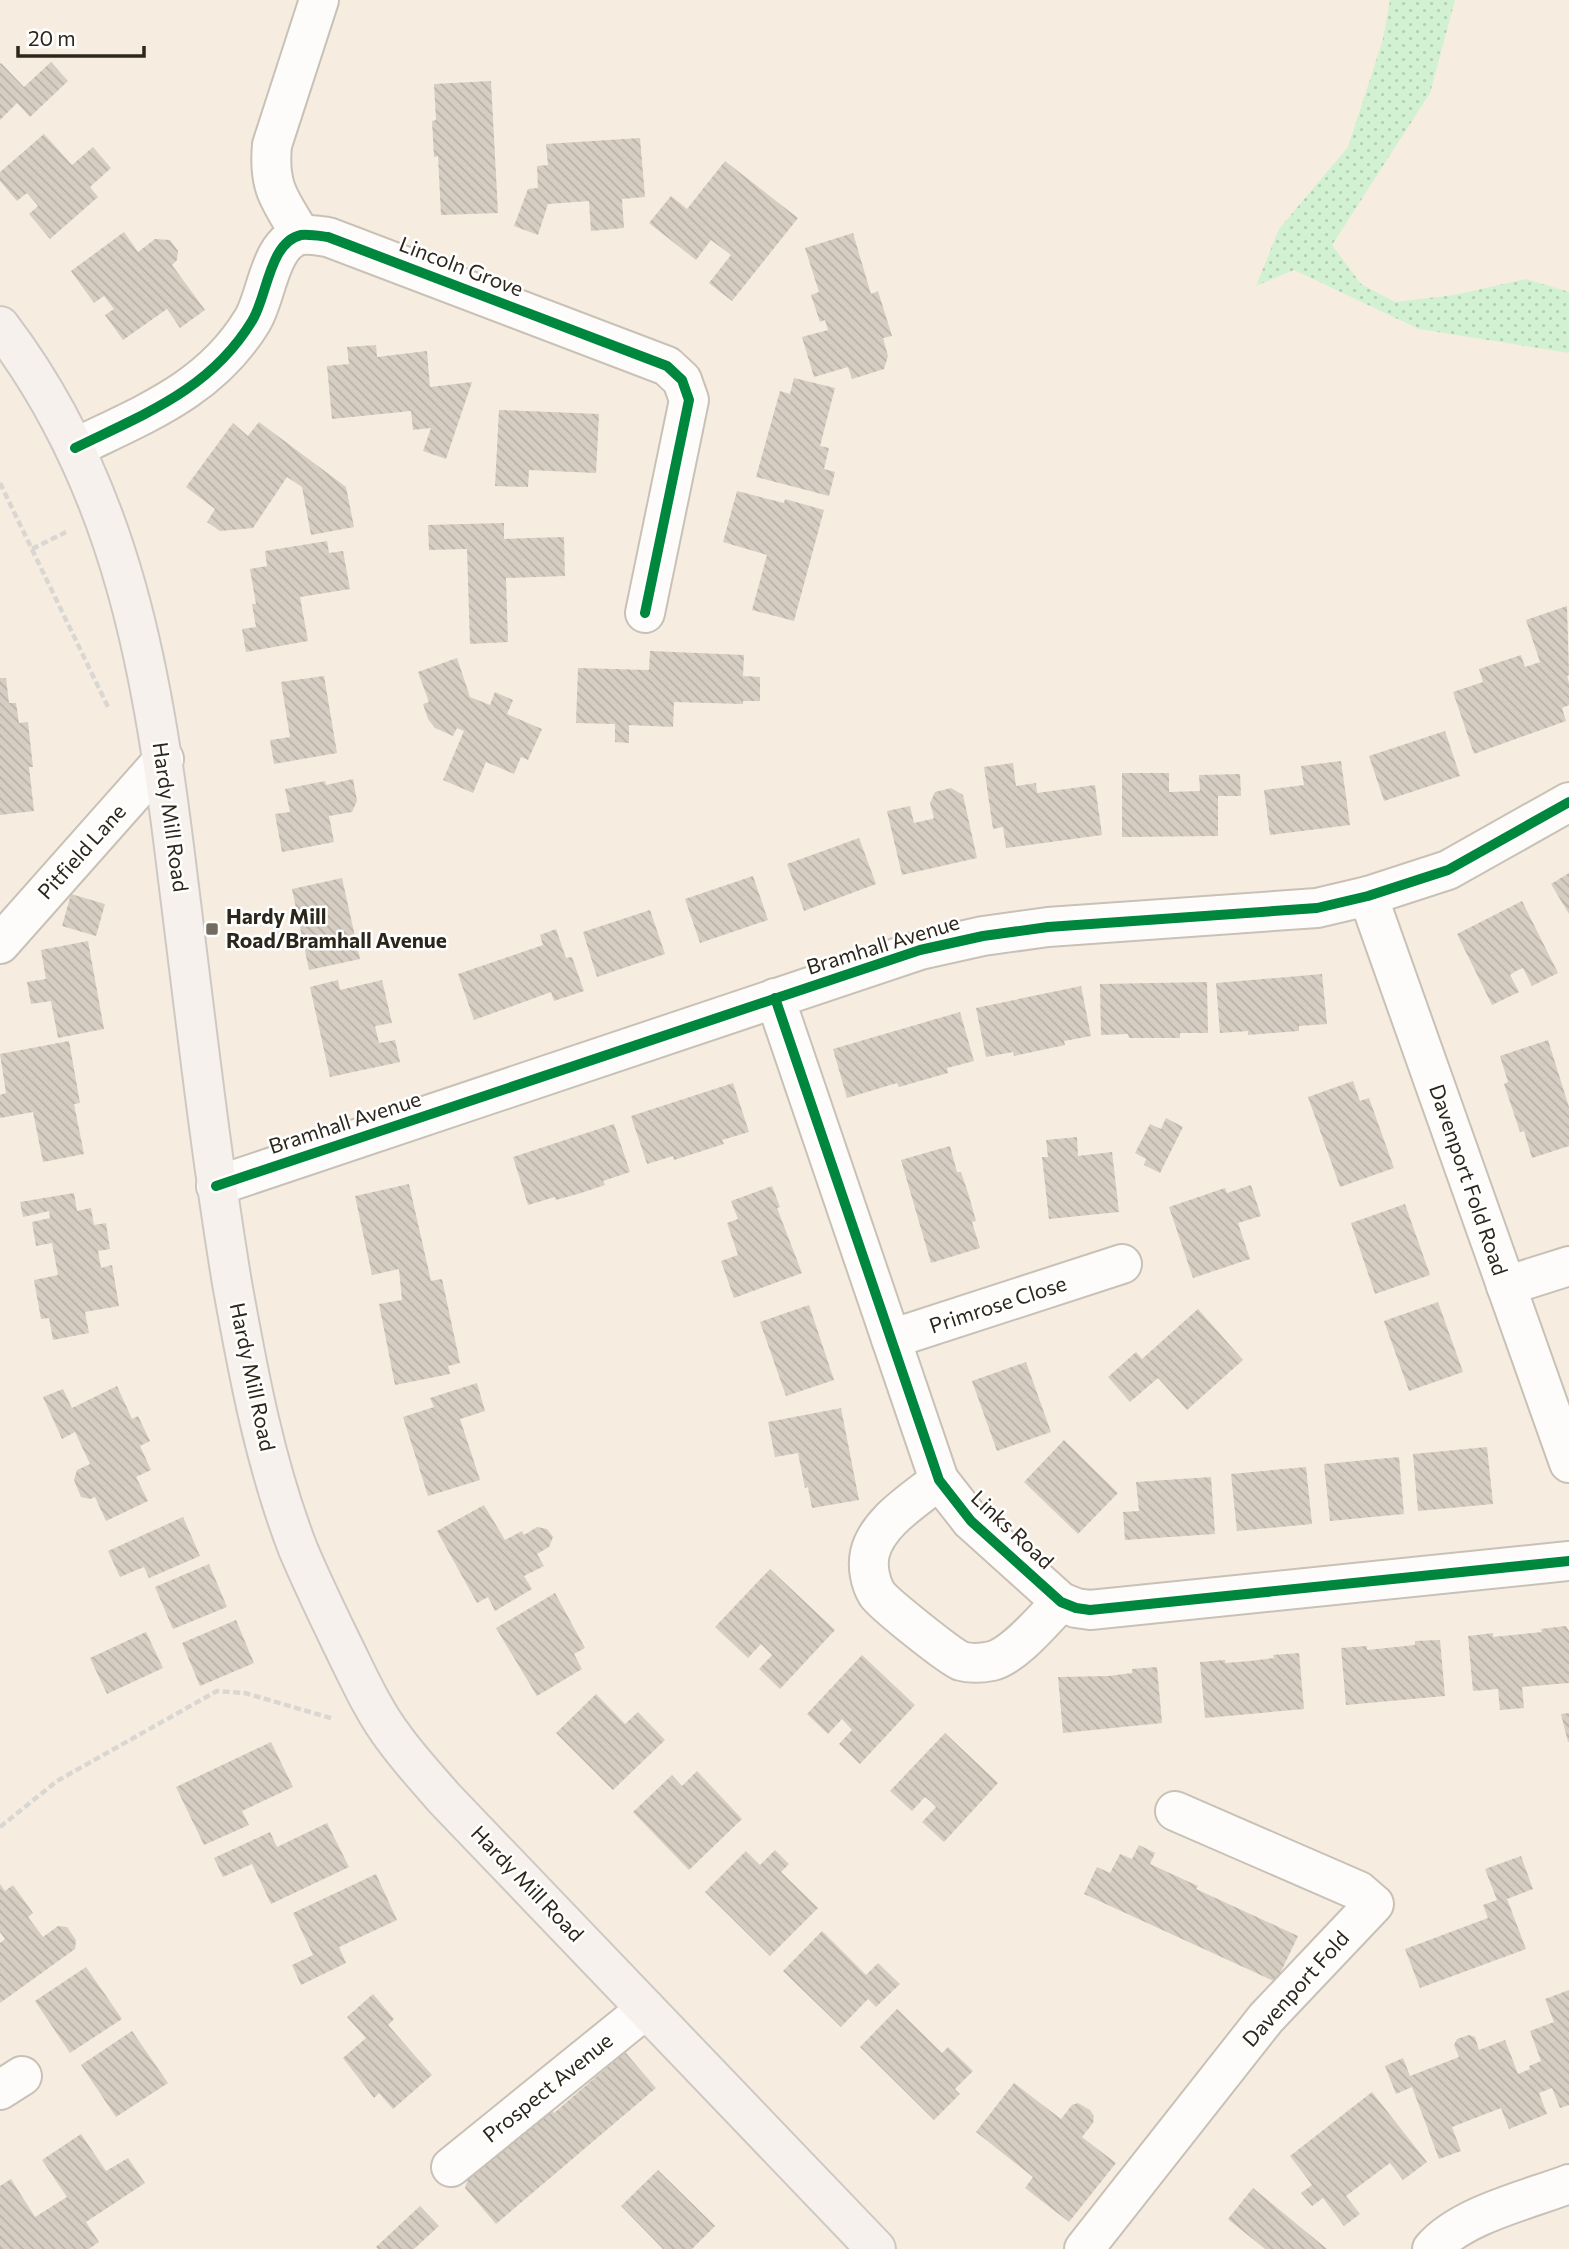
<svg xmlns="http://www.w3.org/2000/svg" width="1569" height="2249" font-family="Commissioner,sans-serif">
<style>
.green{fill:url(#green-dots)}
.building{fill:url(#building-back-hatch)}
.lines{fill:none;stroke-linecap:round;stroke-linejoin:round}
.minor-casing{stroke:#c8c1b6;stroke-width:42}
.major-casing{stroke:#cdc9c2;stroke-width:42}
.path{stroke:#dad7d3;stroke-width:4.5;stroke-dasharray:7 3.5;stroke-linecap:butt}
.minor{stroke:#fefcfa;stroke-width:38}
.major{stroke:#f7f1ee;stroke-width:38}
.cycleway-casing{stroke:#fff;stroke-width:15}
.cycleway{stroke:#00873e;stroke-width:10}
.poi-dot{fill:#736c60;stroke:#fff;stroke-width:2.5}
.labels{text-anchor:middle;stroke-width:5;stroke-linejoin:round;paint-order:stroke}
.street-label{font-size:21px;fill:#2c261b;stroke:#fff}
.poi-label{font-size:21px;font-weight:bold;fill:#2c261b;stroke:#fff;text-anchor:start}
</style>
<defs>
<pattern id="green-dots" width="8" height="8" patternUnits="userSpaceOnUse" patternTransform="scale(1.75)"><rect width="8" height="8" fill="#d2f1d2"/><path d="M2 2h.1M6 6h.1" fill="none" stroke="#b4ceb4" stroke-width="1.8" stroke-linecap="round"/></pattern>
<pattern id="building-back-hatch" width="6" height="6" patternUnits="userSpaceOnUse" patternTransform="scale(1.75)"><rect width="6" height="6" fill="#d7cec3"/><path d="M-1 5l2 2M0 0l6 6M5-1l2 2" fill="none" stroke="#b9b1a7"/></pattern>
</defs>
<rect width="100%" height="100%" fill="#f6ede0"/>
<polygon class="green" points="1390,0 1455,0 1430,93 1332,245 1361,284 1395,302 1454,295 1526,279 1569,292 1569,353 1419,329 1294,270 1256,286 1279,229 1348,147 1383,39"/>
<g class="building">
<polygon points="51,62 68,81 30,117 17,103 0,120 0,64 1,63 24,87"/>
<polygon points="491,81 498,213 441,215 438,156 434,157 432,121 436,120 434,84"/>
<polygon points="44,134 72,165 93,147 111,168 90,187 98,197 50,239 29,214 38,206 27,193 17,201 0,181 0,172"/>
<polygon points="640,138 645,197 622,199 624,228 591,231 589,201 548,204 538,235 514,226 528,189 538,188 537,166 548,165 546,144"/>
<polygon points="725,161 798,218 732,301 709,283 731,255 711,240 696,260 649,223 671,196 687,209"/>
<polygon points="124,232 138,252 155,239 170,240 178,251 177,260 172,265 205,310 180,328 167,309 123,340 105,315 114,309 104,296 94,303 71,271"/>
<polygon points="853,233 871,294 878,291 892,336 883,338 888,356 884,369 852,379 848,367 814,377 802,337 828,330 825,320 820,322 811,295 819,292 805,248"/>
<polygon points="376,345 377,357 427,351 430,387 472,382 446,459 423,451 431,428 413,430 411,411 332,419 327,366 349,364 347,347"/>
<polygon points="794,378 835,388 820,446 829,448 824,469 835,472 829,496 756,477 780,391 790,394"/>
<polygon points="499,410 599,414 596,473 529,470 528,487 495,486"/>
<polygon points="259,422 346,487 354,527 311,535 302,487 287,477 253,528 220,531 207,522 215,509 186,487 233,423 248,436"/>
<polygon points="737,491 784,503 785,499 824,510 794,621 752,610 767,555 723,542"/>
<polygon points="504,523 504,539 564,537 565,576 506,578 508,642 470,644 467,549 429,550 428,525"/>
<polygon points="327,541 329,553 343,551 350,589 300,597 308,641 246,652 242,629 256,627 252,604 256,604 250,569 267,566 265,551"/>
<polygon points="1567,606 1569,675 1567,676 1569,683 1569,705 1562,708 1566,721 1474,754 1453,692 1483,682 1479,669 1521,655 1525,667 1540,662 1526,620"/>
<polygon points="650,651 744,655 743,676 760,677 760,701 743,701 743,704 674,702 673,727 629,725 629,743 615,742 615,724 576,723 578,668 649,670"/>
<polygon points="457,658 470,697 490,705 495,692 513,700 507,714 542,729 528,760 521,757 514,774 486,762 473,793 443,780 464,731 457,728 453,736 435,728 428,719 423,704 429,702 418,672"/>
<polygon points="324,676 337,753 274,764 270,740 290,737 281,682"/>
<polygon points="0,678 6,678 9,703 16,703 19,723 28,722 33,767 29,767 34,811 0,815"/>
<polygon points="1445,731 1460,776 1384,801 1369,756"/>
<polygon points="1341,761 1350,825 1270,835 1264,790 1304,785 1301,766"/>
<polygon points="1013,763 1016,786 1036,783 1037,793 1095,785 1102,835 1006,848 1003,827 993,829 984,767"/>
<polygon points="1122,773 1169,773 1169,792 1200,791 1199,775 1240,774 1241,796 1218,796 1218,836 1122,837"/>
<polygon points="353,779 357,801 352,812 329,816 334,842 282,852 275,814 290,812 285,789 325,781 326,785"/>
<polygon points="951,788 963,795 977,858 902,875 887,811 910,806 914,823 932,819 934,818 930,803 935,792"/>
<polygon points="859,838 876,884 804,911 787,864"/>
<polygon points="1569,873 1569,914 1551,884"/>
<polygon points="753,876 768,920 700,943 685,899"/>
<polygon points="342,878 360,959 309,970 292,889"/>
<polygon points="71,894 105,904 96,936 62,926"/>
<polygon points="1522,901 1558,973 1532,986 1523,968 1516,971 1510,975 1519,992 1492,1005 1457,934"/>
<polygon points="650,910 665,954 597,977 583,932"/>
<polygon points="556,929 566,958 572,957 584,991 554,1001 551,992 474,1020 458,974 543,945 540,935"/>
<polygon points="88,941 104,1029 58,1038 51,1001 31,1004 27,982 46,979 41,950"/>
<polygon points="1322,974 1327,1024 1299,1026 1299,1031 1248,1035 1248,1031 1220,1033 1216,983"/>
<polygon points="338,980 340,990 382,980 392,1023 375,1026 379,1043 395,1040 400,1062 330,1077 310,987"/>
<polygon points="1207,982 1208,1033 1180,1033 1180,1038 1129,1038 1128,1034 1101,1035 1100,984"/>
<polygon points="1081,986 1091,1036 1064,1041 1065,1045 1014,1056 1013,1052 986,1057 976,1008"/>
<polygon points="960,1012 974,1061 947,1068 948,1073 899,1087 897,1083 847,1098 833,1049"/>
<polygon points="1548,1040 1569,1107 1569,1146 1532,1158 1524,1131 1520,1132 1504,1084 1508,1082 1500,1056"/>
<polygon points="69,1041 80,1103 74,1104 84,1154 43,1162 33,1112 0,1118 0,1095 6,1093 0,1054"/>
<polygon points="1353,1081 1360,1101 1369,1098 1394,1168 1340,1187 1308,1097"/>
<polygon points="733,1083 749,1132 722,1140 724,1144 674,1160 673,1156 647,1164 631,1116"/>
<polygon points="1166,1118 1183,1127 1160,1173 1144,1165 1146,1159 1135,1153 1150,1124 1161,1129"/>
<polygon points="614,1124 630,1172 603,1181 605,1185 581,1193 556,1200 555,1197 528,1205 513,1157"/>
<polygon points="1077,1137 1078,1156 1112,1152 1119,1212 1049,1219 1042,1157 1048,1157 1046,1140"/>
<polygon points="950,1146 957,1172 961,1172 969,1196 976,1221 972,1222 980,1248 931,1263 901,1160"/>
<polygon points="409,1184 431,1281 442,1279 460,1363 448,1366 450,1374 395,1385 379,1304 402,1300 399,1269 372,1275 355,1196"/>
<polygon points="1251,1185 1261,1216 1238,1223 1250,1259 1193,1278 1169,1207 1225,1188 1227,1193"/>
<polygon points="772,1186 780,1207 777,1208 802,1273 734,1298 721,1261 738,1255 727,1223 738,1219 731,1201"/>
<polygon points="74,1193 77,1211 91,1208 94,1225 106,1223 110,1249 98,1251 101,1268 112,1265 119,1306 85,1312 89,1333 53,1340 49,1318 41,1319 34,1280 58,1275 52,1243 36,1246 32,1222 50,1218 49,1211 23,1217 20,1202"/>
<polygon points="1405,1204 1430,1275 1375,1294 1351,1223"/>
<polygon points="1438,1302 1463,1372 1409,1391 1384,1321"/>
<polygon points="809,1305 834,1380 786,1396 760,1322"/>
<polygon points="1198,1309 1243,1360 1187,1410 1158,1378 1130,1402 1108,1377 1136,1352 1142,1359"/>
<polygon points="1026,1362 1051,1432 997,1451 972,1381"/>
<polygon points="477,1383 485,1411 460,1419 480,1480 428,1496 403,1417 434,1407 430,1398"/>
<polygon points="117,1386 132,1419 138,1416 150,1441 140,1446 151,1470 136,1477 148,1501 106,1521 95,1497 90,1499 81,1497 74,1480 77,1470 90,1464 75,1432 62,1439 43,1397 63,1389 72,1408"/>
<polygon points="841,1408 859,1500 812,1508 808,1487 805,1488 798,1453 775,1457 768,1422"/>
<polygon points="1064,1440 1118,1493 1078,1534 1024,1482"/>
<polygon points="1487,1447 1493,1504 1418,1511 1413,1454"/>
<polygon points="1399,1457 1404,1514 1330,1521 1324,1464"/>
<polygon points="1306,1467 1312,1524 1237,1531 1231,1474"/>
<polygon points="1211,1477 1215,1534 1125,1540 1123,1512 1139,1511 1136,1482"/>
<polygon points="484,1505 505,1540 522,1531 524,1535 537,1527 547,1529 553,1537 549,1547 537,1554 544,1566 524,1576 532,1589 495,1611 488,1597 477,1603 437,1531"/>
<polygon points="183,1517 200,1556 149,1578 144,1567 120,1577 108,1551"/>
<polygon points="209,1564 227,1607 173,1629 155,1587"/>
<polygon points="770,1569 835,1630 780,1689 759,1669 772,1655 761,1644 748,1658 715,1627"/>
<polygon points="555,1593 585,1648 574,1654 582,1669 537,1696 496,1628"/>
<polygon points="236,1620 254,1663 200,1686 182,1643"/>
<polygon points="1566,1626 1569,1631 1569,1683 1522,1687 1524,1708 1500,1710 1498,1689 1473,1691 1468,1636 1493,1633 1493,1637 1542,1632 1541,1629"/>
<polygon points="146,1632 163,1668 107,1694 90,1658"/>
<polygon points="1440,1640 1445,1696 1346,1705 1341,1648 1367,1646 1367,1650 1415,1645 1415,1641"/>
<polygon points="1299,1653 1304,1709 1205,1718 1200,1662 1225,1660 1225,1663 1250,1661 1274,1658 1273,1655"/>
<polygon points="862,1655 915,1705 860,1764 839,1744 852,1730 842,1719 828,1734 807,1714"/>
<polygon points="1157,1667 1162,1723 1063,1733 1058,1677 1108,1676 1132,1673 1132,1669"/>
<polygon points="596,1694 625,1724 638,1712 665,1740 613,1790 556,1733"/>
<polygon points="1569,1713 1569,1742 1568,1742 1561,1714"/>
<polygon points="945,1733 998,1783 944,1842 922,1822 936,1807 931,1802 925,1797 912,1811 890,1791"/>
<polygon points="271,1742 293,1787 242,1811 249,1825 204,1845 176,1787"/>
<polygon points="697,1771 742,1819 689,1870 633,1812 672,1775 682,1786"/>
<polygon points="327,1823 349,1867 271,1904 252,1864 223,1877 214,1858 270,1832 277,1847"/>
<polygon points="1139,1845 1155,1853 1150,1864 1198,1886 1196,1889 1298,1936 1276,1982 1084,1894 1097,1867 1110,1873 1120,1854 1132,1859"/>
<polygon points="775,1850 789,1864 781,1872 818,1908 770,1956 705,1892 746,1851 760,1865"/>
<polygon points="1521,1856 1533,1889 1507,1899 1526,1949 1420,1988 1405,1949 1488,1918 1483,1905 1497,1900 1485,1869"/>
<polygon points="376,1874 397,1920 339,1947 346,1963 301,1985 292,1965 313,1955 293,1913"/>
<polygon points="0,1884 5,1891 13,1885 33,1913 28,1917 43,1937 58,1926 67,1927 76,1940 75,1949 0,2003 0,1943 5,1939 0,1932"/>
<polygon points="822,1931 866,1975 878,1963 900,1984 876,2007 868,1999 841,2027 783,1971"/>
<polygon points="86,1967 122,2019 70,2053 35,2001"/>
<polygon points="1569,1990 1569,2105 1560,2108 1552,2088 1539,2093 1547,2114 1509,2129 1501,2108 1452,2127 1461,2151 1439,2159 1412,2087 1396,2094 1385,2066 1403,2058 1410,2076 1459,2057 1454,2045 1457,2039 1469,2035 1475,2037 1479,2050 1505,2040 1518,2074 1530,2069 1529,2066 1541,2061 1530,2031 1554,2022 1545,1999"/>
<polygon points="373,1994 394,2019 388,2025 432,2075 393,2109 379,2093 374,2098 343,2058 366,2038 347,2017"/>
<polygon points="897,2009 942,2053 948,2047 973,2071 955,2089 960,2094 934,2120 860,2047"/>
<polygon points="132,2031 168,2083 116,2117 81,2065"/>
<polygon points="625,2052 656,2088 496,2224 465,2188 470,2172 548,2106 554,2113"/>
<polygon points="1014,2083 1061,2119 1072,2105 1078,2103 1090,2110 1094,2116 1093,2123 1082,2137 1116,2163 1069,2222 1025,2188 1033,2177 976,2132"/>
<polygon points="1372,2092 1427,2162 1403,2180 1390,2163 1346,2196 1360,2214 1344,2226 1323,2198 1312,2206 1301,2193 1312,2185 1290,2156"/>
<polygon points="81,2134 106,2171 128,2158 145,2183 86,2222 99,2242 89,2249 0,2249 0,2186 11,2179 35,2217 67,2197 42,2160"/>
<polygon points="658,2170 715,2226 692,2249 663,2249 621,2206"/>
<polygon points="1253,2188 1327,2249 1265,2249 1228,2219"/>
<polygon points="420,2206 439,2226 414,2249 378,2249 376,2247"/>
</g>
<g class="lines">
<defs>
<g id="minor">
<path d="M301,235c-21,-35 -33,-47 -29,-90l47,-145"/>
<path d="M75,448c69,-34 135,-58 177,-127 15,-23 17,-79 49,-86 8,-1 19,1 27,2l339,129 15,14 7,20 -44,213"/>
<polyline points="1368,896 1569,1463"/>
<polyline points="0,944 164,759"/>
<polyline points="775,998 939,1480 971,1521 1061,1602 1076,1608 1090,1610 1569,1561"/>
<polyline points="216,1186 920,950 983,936 1048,927 1317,908 1368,896 1448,870 1569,802"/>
<polyline points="1506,1286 1569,1266"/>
<polyline points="891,1339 1122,1264"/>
<path d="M939,1480c-24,20 -61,41 -69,73 -3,13 0,30 7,41 7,10 72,62 84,67 10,3 21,2 31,0 23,-6 52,-42 69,-59"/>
<polyline points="0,2090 22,2076"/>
<polyline points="451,2167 646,2009"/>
<polyline points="1084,2249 1266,2018 1374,1904 1359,1891 1175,1811"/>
<path d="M1432,2249c29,-34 95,-49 137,-65"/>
</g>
<path id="major" d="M0,326c125,164 154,354 178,553 17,135 32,270 54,404 16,89 33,181 66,266 13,31 28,62 43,93 16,32 31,67 53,96 15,21 33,40 50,60l432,451"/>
</defs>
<use href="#minor" class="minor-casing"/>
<use href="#major" class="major-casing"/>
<g class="path">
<polyline points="0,483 109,709"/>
<polyline points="32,549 66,532"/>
<polyline points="0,1827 57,1781 217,1691 245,1693 334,1719"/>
</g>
<use href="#minor" class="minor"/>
<use href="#major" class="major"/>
<defs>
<g id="cycleway">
<path d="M75,448c69,-34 135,-58 177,-127 15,-23 17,-79 49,-86 8,-1 19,1 27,2l339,129 15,14 7,20 -44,213"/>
<polyline points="775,998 939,1480 971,1521 1061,1602 1076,1608 1090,1610 1569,1561"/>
<polyline points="216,1186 920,950 983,936 1048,927 1317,908 1368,896 1448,870 1569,802"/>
</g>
</defs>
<use href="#cycleway" class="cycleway-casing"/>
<use href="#cycleway" class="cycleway"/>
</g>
<rect class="poi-dot" x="205" y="922" width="14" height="14" rx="3.5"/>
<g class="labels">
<g class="street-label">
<text transform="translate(461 267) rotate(21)" y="7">Lincoln Grove</text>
<text transform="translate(170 817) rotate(82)" y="7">Hardy Mill Road</text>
<text transform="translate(82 852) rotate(-48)" y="7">Pitfield Lane</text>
<text transform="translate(883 945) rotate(-17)" y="7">Bramhall Avenue</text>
<text transform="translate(345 1123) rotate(-18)" y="7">Bramhall Avenue</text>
<text transform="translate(1468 1180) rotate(71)" y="7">Davenport Fold Road</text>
<text transform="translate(998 1305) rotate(-18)" y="7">Primrose Close</text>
<text transform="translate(252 1377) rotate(78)" y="7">Hardy Mill Road</text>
<text transform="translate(1012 1530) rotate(43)" y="7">Links Road</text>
<text transform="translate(527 1884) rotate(46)" y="7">Hardy Mill Road</text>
<text transform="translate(1296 1989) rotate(-48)" y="7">Davenport Fold</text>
<text transform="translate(548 2088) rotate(-39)" y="7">Prospect Avenue</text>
</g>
<g class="poi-label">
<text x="226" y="924">Hardy Mill<tspan x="226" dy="24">Road/Bramhall Avenue</tspan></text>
</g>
</g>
<path d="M18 46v10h126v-10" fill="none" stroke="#2c261b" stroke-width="3.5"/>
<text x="28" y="46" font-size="21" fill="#2c261b" stroke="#ffffff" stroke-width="5" paint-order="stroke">20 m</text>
</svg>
